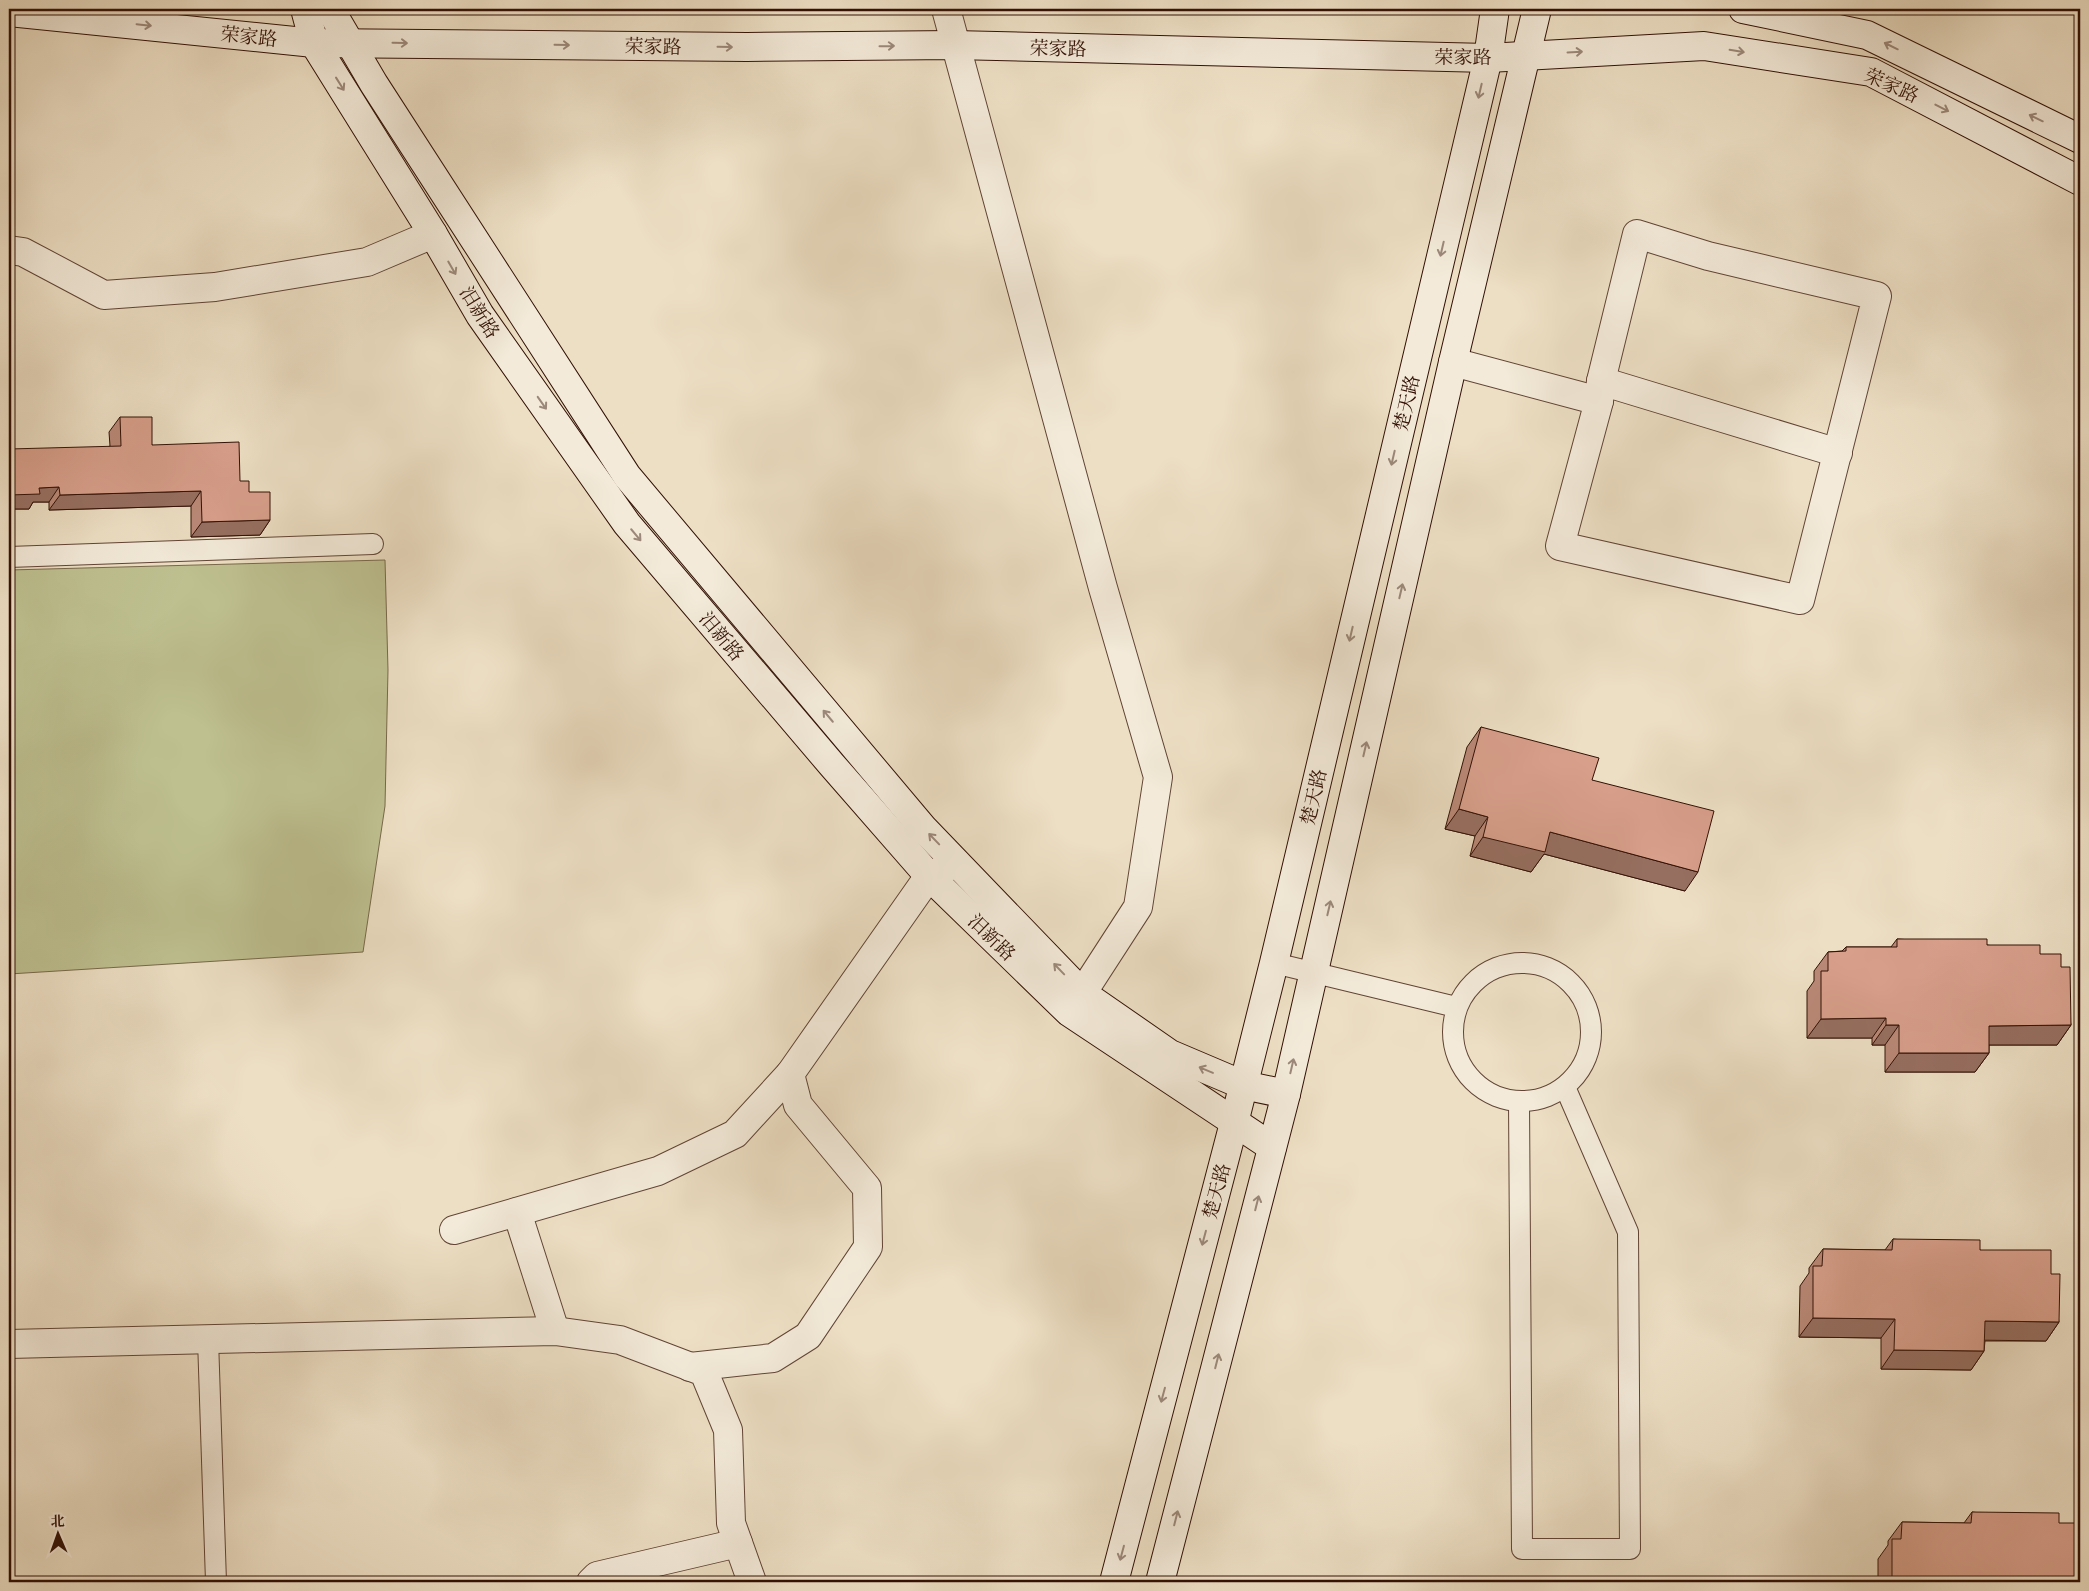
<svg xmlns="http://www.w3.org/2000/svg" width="2089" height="1591" font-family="Vollkorn,'Noto Serif SC',serif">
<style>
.park{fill:#bec090;stroke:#78684a}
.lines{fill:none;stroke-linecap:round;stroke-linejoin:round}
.lane-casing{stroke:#614435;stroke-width:22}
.street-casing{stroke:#614435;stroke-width:30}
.secondary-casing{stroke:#321005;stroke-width:30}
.lane{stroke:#f3ead9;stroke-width:20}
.street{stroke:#f3ead9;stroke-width:28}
.secondary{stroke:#f3ead9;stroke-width:28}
.wall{fill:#ba8978;stroke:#321005}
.shaded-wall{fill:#976f61;stroke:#321005}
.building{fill:#d89f8b;stroke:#321005}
.oneway{stroke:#9c887a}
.labels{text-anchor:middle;stroke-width:4;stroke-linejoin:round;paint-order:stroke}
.street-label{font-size:19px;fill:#321005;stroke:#f3ead9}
</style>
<rect width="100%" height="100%" fill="#eddfc4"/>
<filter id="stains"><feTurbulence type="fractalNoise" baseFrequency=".004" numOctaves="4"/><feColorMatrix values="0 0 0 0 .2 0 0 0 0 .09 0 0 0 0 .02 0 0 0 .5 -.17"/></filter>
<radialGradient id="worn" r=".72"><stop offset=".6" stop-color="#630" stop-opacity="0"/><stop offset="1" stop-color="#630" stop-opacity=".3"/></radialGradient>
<polygon class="park" points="385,560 388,670 385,806 363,952 9,974 9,570"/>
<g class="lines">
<defs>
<g id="lane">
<polyline points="9,557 373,544"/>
<circle cx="1522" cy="1032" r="69"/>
<polyline points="1274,963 1456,1007"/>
<polyline points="1519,1101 1522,1549 1630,1549 1628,1232 1565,1087"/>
<polyline points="208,1339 216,1582"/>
</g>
<g id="street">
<polyline points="946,9 1103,588 1158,777 1138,907 1070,1012"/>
<polygon points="1637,234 1708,256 1877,296 1800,600 1560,546 1599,401 1601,381"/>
<polyline points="9,250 23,252 104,295 215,287 367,262 433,234"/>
<polyline points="1453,362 1599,401"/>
<polyline points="1601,381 1838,453"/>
<polyline points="517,1212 555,1331"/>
<polyline points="454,1230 658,1171 735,1134 790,1074"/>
<polyline points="9,1344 555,1331 620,1340 704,1372 728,1430 731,1523 752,1582"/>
<polyline points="690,1367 773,1358 808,1336 868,1247 867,1188 798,1105 790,1074 929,876 956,863"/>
<polyline points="591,1582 597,1576 738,1543"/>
</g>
<g id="secondary">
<polyline points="305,9 314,43 433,234 480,315 627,524 832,765 929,876 1069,1012 1272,1147"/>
<polyline points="330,9 374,84 627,476 923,828 1082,993 1170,1054 1243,1085 1286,1094"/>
<polyline points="1743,9 1867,35 2080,139"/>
<polyline points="9,12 314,43 747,47 954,45 1488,58 1704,46 1871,72 2080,181"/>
<polyline points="1114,1582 1234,1123 1274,963 1488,58 1495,9"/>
<polyline points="1160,1582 1286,1094 1453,362 1537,9"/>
</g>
</defs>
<use href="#lane" class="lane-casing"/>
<use href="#street" class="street-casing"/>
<use href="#secondary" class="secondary-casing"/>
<use href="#lane" class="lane"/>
<use href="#street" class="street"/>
<use href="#secondary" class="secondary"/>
</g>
<g class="wall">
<polygon points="120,417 152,445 240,481 270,520 260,535 191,537 191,506 49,510 49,502 33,502 29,509 9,509 110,446 109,432"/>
<polygon points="1481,727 1592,780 1685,891 1544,854 1531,872 1470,856 1475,836 1445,829 1467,747"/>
<polygon points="1897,939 1987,945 2040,954 2061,967 2071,1025 2057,1045 1989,1045 1989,1053 1975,1072 1885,1072 1885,1045 1872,1045 1872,1038 1807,1038 1807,991 1814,981 1814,971 1828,952 1842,951 1846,947 1891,947"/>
<polygon points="1893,1239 1980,1250 2051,1274 2059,1322 2046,1341 1985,1341 1984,1351 1971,1370 1881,1369 1881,1338 1799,1337 1800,1286 1809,1273 1809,1268 1823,1249 1885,1250"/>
<polygon points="1972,1512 2059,1523 2080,1582 1878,1582 1878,1559 1888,1545 1888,1541 1902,1522 1964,1523"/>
</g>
<g class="shaded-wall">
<polygon points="59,487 49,502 33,502 29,509 9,509 9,495 39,488"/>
<polygon points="201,491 191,506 49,510 60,495"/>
<polygon points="270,520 260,535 191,537 202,522"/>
<polygon points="1459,809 1488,817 1475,836 1445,829"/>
<polygon points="1550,832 1698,872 1685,891 1544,854 1531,872 1470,856 1483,837"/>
<polygon points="1886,1018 1872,1038 1807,1038 1821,1019"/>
<polygon points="1886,1025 1899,1025 1885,1045 1872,1045"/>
<polygon points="2071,1025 2057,1045 1975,1045 1989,1026"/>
<polygon points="1899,1053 1989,1053 1975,1072 1885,1072"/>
<polygon points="1813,1318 1895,1319 1881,1338 1799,1337"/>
<polygon points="1985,1321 2059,1322 2046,1341 1971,1340"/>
<polygon points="1894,1350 1984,1351 1971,1370 1881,1369"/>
</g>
<g class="building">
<polygon points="120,417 152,417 152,445 239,442 240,481 249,481 249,492 270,492 270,520 202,522 201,491 60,495 59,487 39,488 40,494 9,495 9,449 121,446"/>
<polygon points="1481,727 1599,758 1592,780 1714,811 1698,872 1550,832 1545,852 1483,837 1488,817 1459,809"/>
<polygon points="1897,939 1987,939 1987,945 2040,945 2040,954 2061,954 2061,967 2070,967 2071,1025 1989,1026 1989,1053 1899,1053 1899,1025 1886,1025 1886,1018 1821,1019 1821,971 1828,971 1828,952 1846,951 1846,947 1897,947"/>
<polygon points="1893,1239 1980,1240 1980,1250 2051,1250 2051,1274 2060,1274 2059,1322 1985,1321 1984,1351 1894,1350 1895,1319 1813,1318 1813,1266 1822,1266 1823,1249 1892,1250"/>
<polygon points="1972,1512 2059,1513 2059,1523 2080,1523 2080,1582 1892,1582 1892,1539 1901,1539 1902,1522 1971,1523"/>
</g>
<defs><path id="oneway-shaft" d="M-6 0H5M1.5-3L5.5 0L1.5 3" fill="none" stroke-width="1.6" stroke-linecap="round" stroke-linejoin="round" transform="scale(1.25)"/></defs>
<g class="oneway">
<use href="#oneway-shaft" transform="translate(144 25) rotate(6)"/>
<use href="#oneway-shaft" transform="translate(400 43) rotate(1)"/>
<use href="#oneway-shaft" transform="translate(562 45) rotate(1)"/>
<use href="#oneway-shaft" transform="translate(887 46) rotate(-1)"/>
<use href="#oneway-shaft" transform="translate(1891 46) rotate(-154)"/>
<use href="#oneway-shaft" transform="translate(725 47) rotate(1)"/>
<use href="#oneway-shaft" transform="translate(1737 51) rotate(9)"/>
<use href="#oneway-shaft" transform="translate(1575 52) rotate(-3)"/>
<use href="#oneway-shaft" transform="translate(340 84) rotate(58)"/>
<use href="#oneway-shaft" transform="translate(1480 91) rotate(103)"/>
<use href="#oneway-shaft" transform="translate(1942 108) rotate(27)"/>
<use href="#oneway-shaft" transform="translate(2036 118) rotate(-154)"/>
<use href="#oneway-shaft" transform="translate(1442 249) rotate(103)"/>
<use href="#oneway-shaft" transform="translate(452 268) rotate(60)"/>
<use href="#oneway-shaft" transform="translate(542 403) rotate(55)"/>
<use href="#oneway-shaft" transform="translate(1393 458) rotate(103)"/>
<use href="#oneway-shaft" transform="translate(636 535) rotate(50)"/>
<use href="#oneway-shaft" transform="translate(1401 591) rotate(-77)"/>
<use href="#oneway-shaft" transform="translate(1351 634) rotate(103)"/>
<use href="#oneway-shaft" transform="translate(828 716) rotate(-130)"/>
<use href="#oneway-shaft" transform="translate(1365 749) rotate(-77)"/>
<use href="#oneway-shaft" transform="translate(934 839) rotate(-134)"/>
<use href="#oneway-shaft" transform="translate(1329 908) rotate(-77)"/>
<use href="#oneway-shaft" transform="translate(1059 969) rotate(-134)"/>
<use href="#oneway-shaft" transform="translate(1292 1066) rotate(-77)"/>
<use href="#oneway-shaft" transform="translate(1206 1070) rotate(-157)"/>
<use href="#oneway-shaft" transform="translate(1257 1203) rotate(-76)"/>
<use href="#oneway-shaft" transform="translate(1204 1238) rotate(105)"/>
<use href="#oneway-shaft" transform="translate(1217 1361) rotate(-76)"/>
<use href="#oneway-shaft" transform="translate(1163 1395) rotate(105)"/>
<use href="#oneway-shaft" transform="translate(1176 1518) rotate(-76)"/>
<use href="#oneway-shaft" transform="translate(1122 1553) rotate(105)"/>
</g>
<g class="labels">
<g class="street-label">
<text transform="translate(249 36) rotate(6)" y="7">荣家路</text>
<text transform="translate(653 46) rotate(1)" y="7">荣家路</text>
<text transform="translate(1058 48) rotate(1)" y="7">荣家路</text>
<text x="1463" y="64">荣家路</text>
<text transform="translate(1892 85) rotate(24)" y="7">荣家路</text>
<text transform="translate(480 312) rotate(58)" y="7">汨新路</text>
<text transform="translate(1406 403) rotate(-77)" y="7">楚天路</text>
<text transform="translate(722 636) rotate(50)" y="7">汨新路</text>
<text transform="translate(1313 797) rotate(-77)" y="7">楚天路</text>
<text transform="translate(992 937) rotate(44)" y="7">汨新路</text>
<text transform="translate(1216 1191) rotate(-75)" y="7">楚天路</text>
</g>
</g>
<rect width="2089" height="1591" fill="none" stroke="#eddfc4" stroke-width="30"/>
<rect x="10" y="10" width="2069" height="1571" fill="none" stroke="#321005" stroke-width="2.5"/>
<rect x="15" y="15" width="2059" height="1561" fill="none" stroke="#321005"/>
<g transform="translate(58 1534) rotate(358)" stroke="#f3ead9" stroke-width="4" paint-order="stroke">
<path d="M0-4L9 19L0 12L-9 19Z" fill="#321005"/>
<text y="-8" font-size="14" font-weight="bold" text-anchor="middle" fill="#321005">北</text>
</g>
<rect width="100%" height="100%" filter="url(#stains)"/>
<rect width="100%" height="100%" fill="url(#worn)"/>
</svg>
